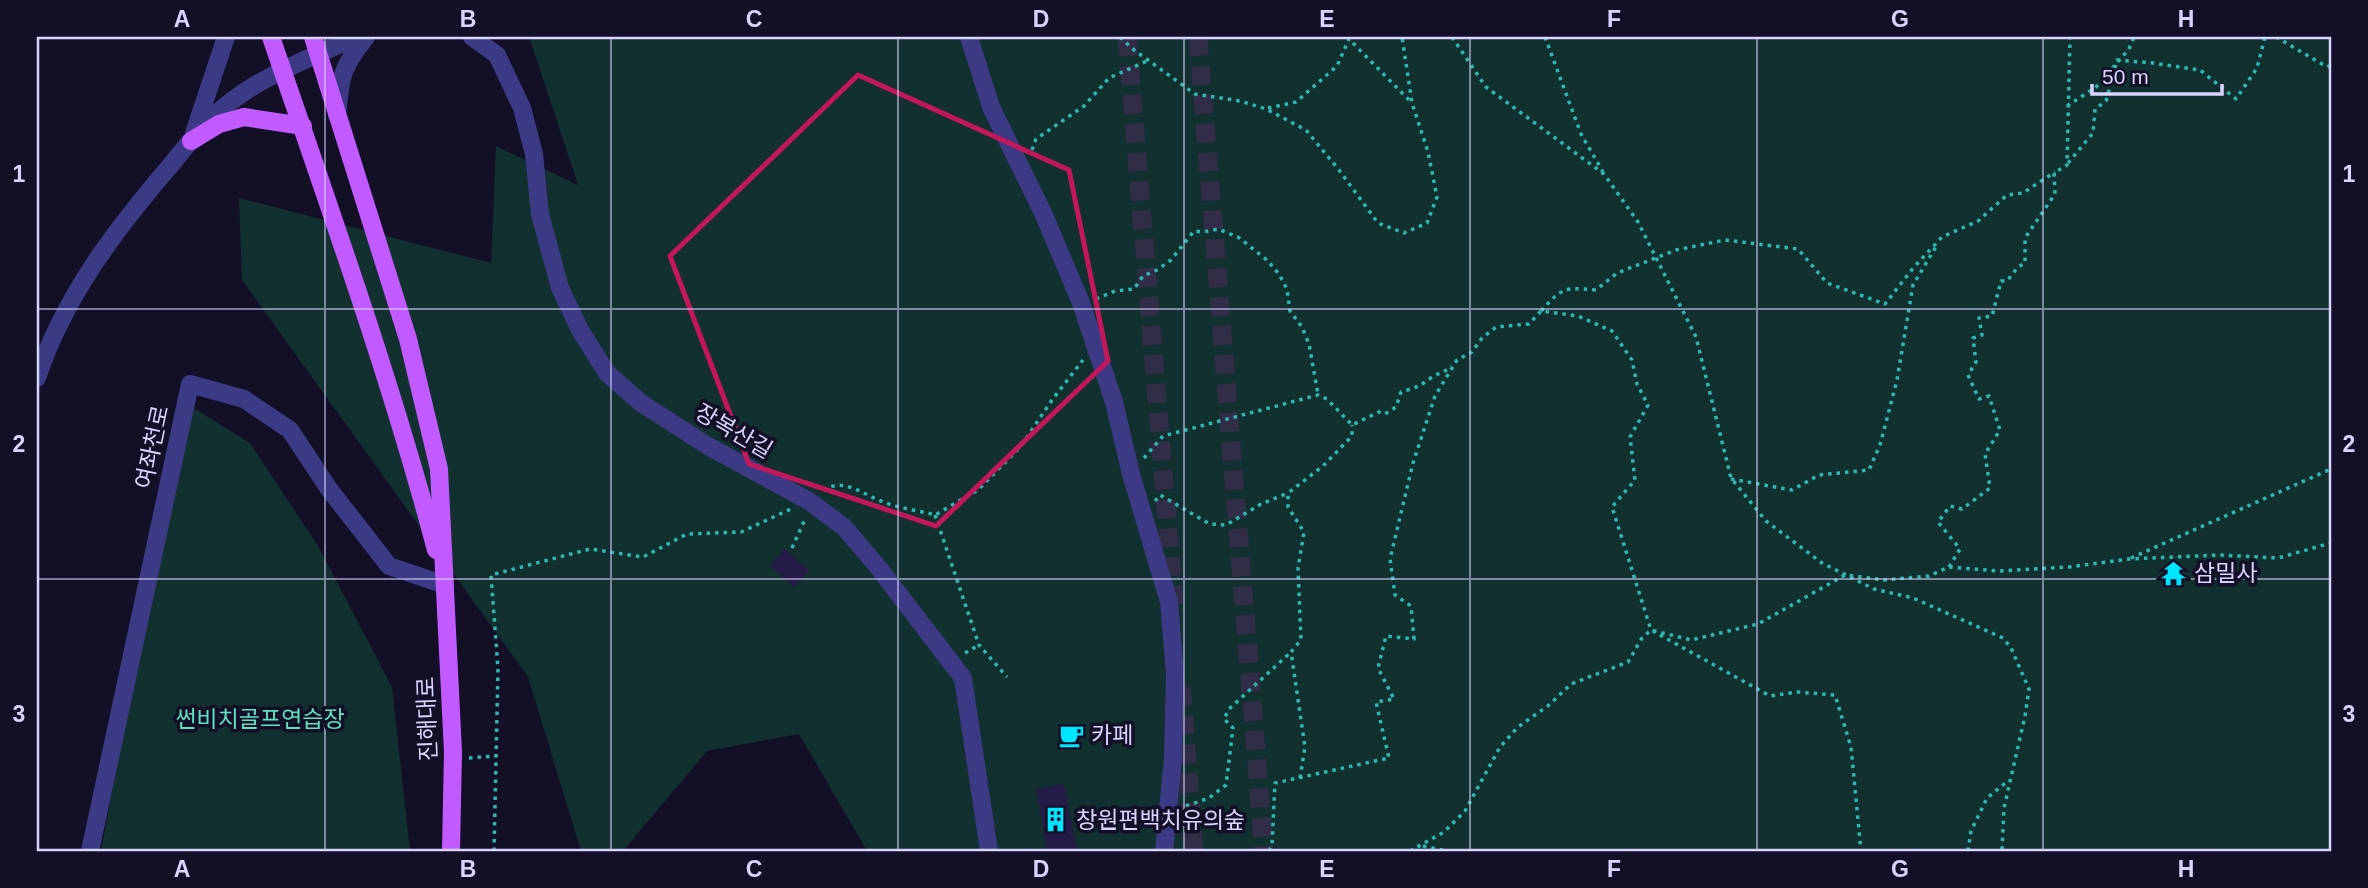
<svg xmlns="http://www.w3.org/2000/svg" width="2368" height="888" font-family="Helvetica,'Noto Sans KR',sans-serif">
<style>
.green{fill:#12302f}
.building{fill:#241b47}
.lines{fill:none;stroke-linecap:round;stroke-linejoin:round}
.trunk-tunnel{stroke:#312d47;stroke-width:19;stroke-dasharray:19 10;stroke-linecap:butt}
.path{stroke:#2fb8b0;stroke-width:3.5;stroke-dasharray:3.5 5;stroke-linecap:butt}
.minor{stroke:#3d3a85;stroke-width:18}
.tertiary{stroke:#3d3a85;stroke-width:18}
.primary{stroke:#c25bff;stroke-width:18}
.marked{fill:none;stroke:#c2185b;stroke-width:5;stroke-linejoin:round}
.grid{fill:none;stroke:#d9d4ff;stroke-width:2;stroke-opacity:0.55}
.labels{text-anchor:middle;stroke-width:7;stroke-linejoin:round;paint-order:stroke}
.street-label{font-size:23px;fill:#d9d4ff;stroke:#130f26}
.poi-label{font-size:23px;fill:#d9d4ff;stroke:#130f26;text-anchor:start}
.park-label{font-size:23px;fill:#5fe0c0;stroke:#130f26}
.neatline{fill:none;stroke:#d9d4ff;stroke-width:2.5}
.grid-label{font-size:23px;text-anchor:middle;font-weight:bold;fill:#d9d4ff}
</style>
<rect width="100%" height="100%" fill="#130f26"/>
<g class="green">
<polygon points="529,37 2331,37 2331,851 867,851 799,734 707,751 623,851 581,851 528,677 242,280 239,198 491,263 496,146 578,185"/>
<polygon points="184,402 250,443 318,546 392,687 410,851 101,851"/>
</g>
<g class="building">
<polygon points="785,549 809,571 794,587 770,565"/>
<polygon points="1064,784 1077,851 1047,851 1036,789"/>
</g>
<g class="lines">
<g class="trunk-tunnel">
<polyline points="1127,37 1174,604"/>
<polyline points="1198,37 1264,851"/>
<polyline points="1181,687 1194,851"/>
</g>
<g class="path">
<polyline points="1120,37 1134,50 1195,94 1240,101 1266,109 1306,130 1339,170 1378,223 1404,233 1427,223 1437,197 1428,152 1412,103 1402,37"/>
<polyline points="1347,37 1411,102"/>
<polyline points="1452,37 1486,87 1604,174 1638,222 1696,337 1731,478 1766,521 1822,563 1874,589 1913,598 2003,638 2011,648 2029,689 2025,716 2004,808 2002,851"/>
<polyline points="1545,37 1581,134 1603,172"/>
<polyline points="2276,37 2327,67 2331,65"/>
<polyline points="2067,106 2096,87 2129,49 2134,37"/>
<polyline points="1268,108 1296,102 1337,66 1349,39"/>
<polyline points="1032,150 1036,139 1084,106 1109,78 1149,60"/>
<polyline points="2068,163 2093,133 2095,109 2106,101 2117,60 2153,63 2200,70 2236,99 2257,68 2265,37"/>
<polyline points="1096,299 1115,291 1134,289 1143,276 1157,270 1171,260 1194,231 1203,232 1218,229 1238,237 1267,260 1279,274 1287,289 1290,311 1302,327 1309,344 1318,394"/>
<path d="M1541,311c22,-24 23,-24 55,-21l21,-17 59,-23 49,-10 73,9 29,34 58,21 29,-37 28,-30 36,-16 29,-26 16,-2 32,-21"/>
<path d="M1144,458l19,-22 155,-41 9,4 25,26 27,-13 6,2 11,-7 5,-15c16,-5 18,-5 31,-15 7,-5 10,-2 19,-11"/>
<polyline points="1731,479 1792,490 1819,475 1869,470 1880,445 1897,380 1913,285 1937,245"/>
<path d="M824,491c18,-15 40,4 57,10 16,7 36,9 54,14l43,-25 43,-44 31,-46 31,-40"/>
<polyline points="1155,501 1160,495 1210,524 1226,525 1261,504 1288,493"/>
<polyline points="935,515 979,645 1007,677"/>
<polyline points="792,548 806,517"/>
<polyline points="2131,558 2331,469"/>
<polyline points="1949,567 1960,549 1938,522 1950,506 1962,509 1990,488 1985,454 2000,430 1989,396 1979,399 1968,375 1976,362 1973,338 1982,335 1979,318 1992,316 2001,281 2007,281 2018,267 2025,263 2025,238 2055,194 2054,173 2067,165 2070,37"/>
<polyline points="965,653 979,645"/>
<polyline points="469,758 495,756"/>
<polyline points="1300,778 1305,747 1291,652 1301,640 1298,568 1304,532 1288,507 1288,493 1323,466 1352,436 1352,425"/>
<polyline points="1186,806 1209,798 1226,785 1233,728 1224,719 1229,709 1291,652"/>
<polyline points="1423,846 1447,851"/>
<polyline points="494,851 498,669 491,575 590,549 643,557 687,534 741,532 791,509"/>
<polyline points="1269,851 1272,845 1275,783 1389,758 1376,702 1394,699 1378,668 1386,636 1414,639 1411,606 1395,595 1390,559 1413,463 1435,396 1457,360 1472,352 1482,338 1496,327 1529,324 1541,311 1578,316 1612,331 1632,360 1637,384 1648,405 1630,437 1635,480 1612,507 1651,630 1770,696 1797,692 1835,695 1851,747 1861,851"/>
<polyline points="1410,851 1444,832 1465,811 1500,747 1518,727 1549,705 1571,684 1628,662 1642,638 1651,630 1691,640 1758,624 1845,575 1885,580 1929,576 1949,567 1998,571 2069,567 2129,559 2220,555 2278,558 2331,543"/>
<polyline points="1968,851 1971,831 1987,798 2009,780"/>
</g>
<polyline class="minor" points="90,851 190,384 244,399 290,430 329,489 389,566 445,585"/>
<g class="tertiary">
<polyline points="472,37 497,55 522,108 534,154 540,214 560,288 580,330 607,373 641,403 708,446 809,501 844,527 878,567 963,678 989,851"/>
<polyline points="969,37 991,107 1044,215 1081,303 1114,402 1131,474 1169,602 1175,674 1173,759 1164,851"/>
<path d="M337,115c4,-39 4,-47 29,-78"/>
<polyline points="194,133 226,37"/>
<path d="M37,378c27,-81 78,-148 133,-212 19,-23 38,-48 63,-66 25,-19 56,-33 85,-46 14,-6 29,-14 44,-17"/>
</g>
<g class="primary">
<path d="M271,37c58,170 119,339 165,513"/>
<polyline points="313,37 408,339 439,469 453,752 451,851"/>
<polyline points="191,141 219,124 244,117 303,126"/>
</g>
</g>
<path class="marked" d="M858,75l211,95 39,191 -172,165 -187,-62 -79,-208z"/>
<path class="grid" d="M325,37v814M611,37v814M898,37v814M1184,37v814M1470,37v814M1757,37v814M2043,37v814M37,309h2294M37,579h2294"/>
<defs>
<symbol id="temple-bare" viewBox="-9 -9 18 18"><path d="M0-6L5-2H3V0L6.5 2.5H4V6H1.5V3h-3V6H-4V2.5H-6.5L-3 0V-2H-5Z" fill="#00e5ff" stroke="#130f26" stroke-width="2.5" paint-order="stroke"/></symbol>
<symbol id="cafe-bare" viewBox="-9 -9 18 18"><path d="M-5.5-4.5H6V0H3Q3 3.5 0 3.5H-2.5Q-5.5 3.5-5.5 0ZM3-3.2v2h1.7v-2ZM-6 4.5H4V6H-6Z" fill="#00e5ff" stroke="#130f26" stroke-width="2.5" paint-order="stroke"/></symbol>
<symbol id="building-bare" viewBox="-9 -9 18 18"><path d="M-4-6H4V6H1V3H-1V6H-4ZM-2.5-4.3h1.7v1.8h-1.7ZM.8-4.3h1.7v1.8H.8ZM-2.5-1h1.7V.8h-1.7ZM.8-1h1.7V.8H.8Z" fill="#00e5ff" stroke="#130f26" stroke-width="2.5" paint-order="stroke"/></symbol>
</defs>
<g fill-rule="evenodd">
<use href="#temple-bare" x="2156" y="556" width="35" height="35"/>
<use href="#cafe-bare" x="1054" y="718" width="35" height="35"/>
<use href="#building-bare" x="1038" y="802" width="35" height="35"/>
</g>
<g class="labels">
<g class="street-label">
<text transform="translate(734 431) rotate(30)" y="8">장복산길</text>
<text transform="translate(152 447) rotate(-78)" y="8">여좌천로</text>
<text transform="translate(427 719) rotate(-92)" y="8">진해대로</text>
</g>
<g class="poi-label">
<text x="2194" y="581">삼밀사</text>
<text x="1091" y="743">카페</text>
<text x="1076" y="828">창원편백치유의숲</text>
</g>
<g class="park-label">
<text x="260" y="727">썬비치골프연습장</text>
</g>
</g>
<rect width="2368" height="888" fill="none" stroke="#130f26" stroke-width="77"/>
<path d="M2092 84v10h130v-10" fill="none" stroke="#d9d4ff" stroke-width="3.5"/>
<text x="2102" y="84" font-size="21" fill="#d9d4ff" stroke="#130f26" stroke-width="5" paint-order="stroke">50 m</text>
<rect x="38" y="38" width="2292" height="812" class="neatline"/>
<g class="grid-label">
<text x="182" y="27">A</text>
<text x="468" y="27">B</text>
<text x="754" y="27">C</text>
<text x="1041" y="27">D</text>
<text x="1327" y="27">E</text>
<text x="1614" y="27">F</text>
<text x="1900" y="27">G</text>
<text x="2186" y="27">H</text>
<text x="19" y="182">1</text>
<text x="2349" y="182">1</text>
<text x="19" y="452">2</text>
<text x="2349" y="452">2</text>
<text x="19" y="722">3</text>
<text x="2349" y="722">3</text>
<text x="182" y="877">A</text>
<text x="468" y="877">B</text>
<text x="754" y="877">C</text>
<text x="1041" y="877">D</text>
<text x="1327" y="877">E</text>
<text x="1614" y="877">F</text>
<text x="1900" y="877">G</text>
<text x="2186" y="877">H</text>
</g>
</svg>
